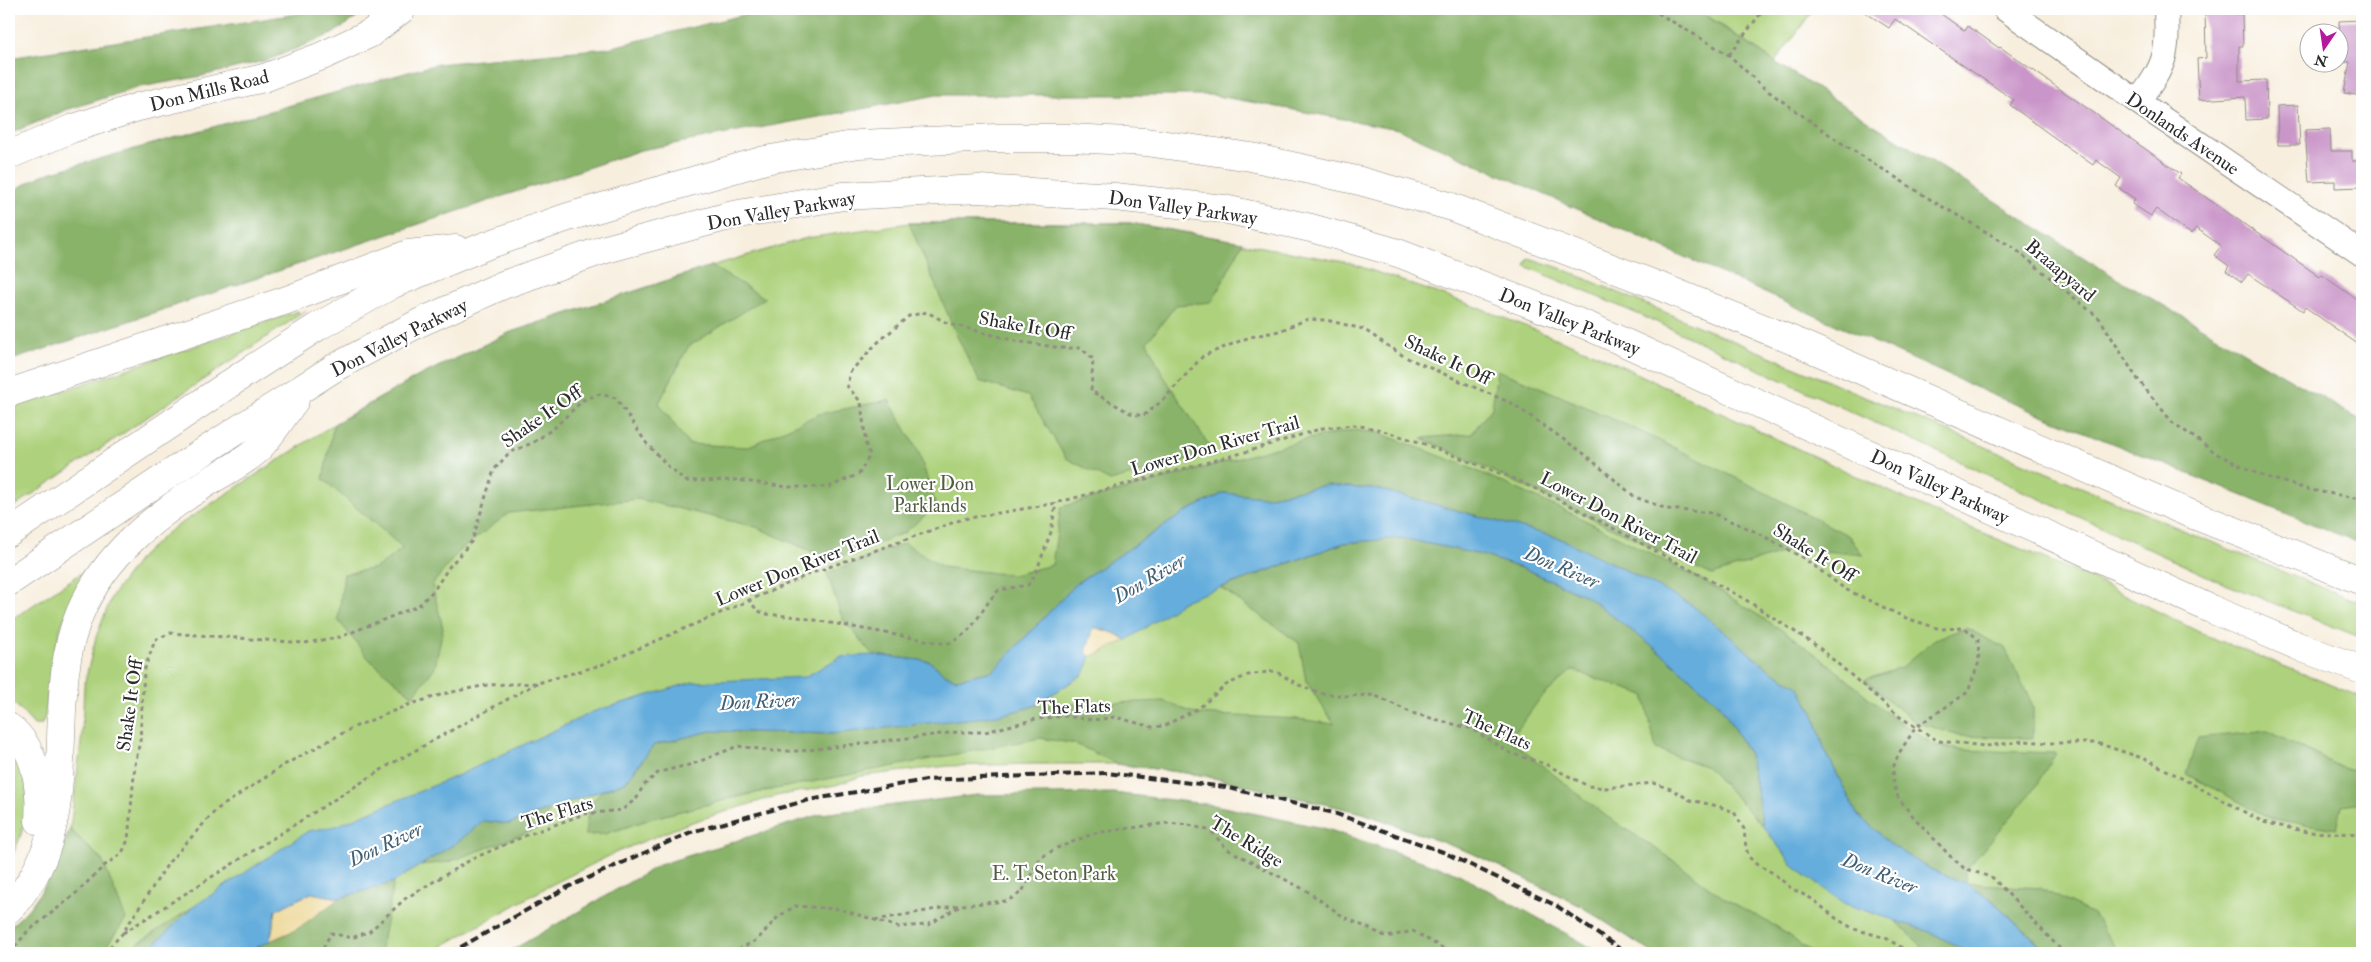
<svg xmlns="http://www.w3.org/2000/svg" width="2371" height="962" font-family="'IM FELL Double Pica',serif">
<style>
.green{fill:#add17b;stroke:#6c7e53;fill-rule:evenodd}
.forest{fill:#8ab36b;stroke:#5a6f4b}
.sand{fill:#eeda9e;stroke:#8c8264}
.water{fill:#65addc;stroke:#486c84}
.building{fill:#ca96c9}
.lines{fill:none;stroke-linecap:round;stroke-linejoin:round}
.minor-casing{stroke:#918c84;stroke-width:26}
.major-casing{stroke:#918c84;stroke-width:29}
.highway-casing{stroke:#918c84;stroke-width:29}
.path{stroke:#918c84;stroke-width:3;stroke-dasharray:4 4;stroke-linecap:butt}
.minor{stroke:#fff;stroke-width:24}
.major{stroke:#fff;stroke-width:28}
.highway{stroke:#fff;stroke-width:28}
.rail{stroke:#2b2b2b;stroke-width:4;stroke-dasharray:8 4;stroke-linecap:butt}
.labels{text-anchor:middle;stroke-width:4.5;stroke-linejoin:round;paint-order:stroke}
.street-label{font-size:19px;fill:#2b2b2b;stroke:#fff}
.park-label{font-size:19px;fill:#525d43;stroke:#fff}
.water-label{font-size:20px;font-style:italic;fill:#425f72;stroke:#fff}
</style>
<rect width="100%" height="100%" fill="#fff"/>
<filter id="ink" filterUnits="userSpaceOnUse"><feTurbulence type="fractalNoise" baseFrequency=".02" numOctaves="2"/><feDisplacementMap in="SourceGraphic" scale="10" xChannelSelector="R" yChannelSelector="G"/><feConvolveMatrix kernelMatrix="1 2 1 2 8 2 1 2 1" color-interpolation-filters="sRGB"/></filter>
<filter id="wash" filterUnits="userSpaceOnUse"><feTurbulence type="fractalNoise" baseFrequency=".0096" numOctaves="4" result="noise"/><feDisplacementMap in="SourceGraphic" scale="20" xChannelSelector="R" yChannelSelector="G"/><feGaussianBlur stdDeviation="1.12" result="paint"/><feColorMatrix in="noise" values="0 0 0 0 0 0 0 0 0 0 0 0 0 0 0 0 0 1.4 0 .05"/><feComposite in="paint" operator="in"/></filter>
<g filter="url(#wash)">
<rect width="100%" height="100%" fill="#f7eedd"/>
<g class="green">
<polygon points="1713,9 1814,9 1775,62 1708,16"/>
<path d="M909,223h221l220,40 124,43 127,50 98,47 248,115 144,60 114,57 157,62v256h-709l-74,-48 -105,-51 -111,-41 -162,-38 -84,-11h-82l-87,2 -86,10 -26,9 -60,11 -87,27 -72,29 -70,35 -117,66h-50v-2l-4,2h-367v-26l16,-13 26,-37 19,-48 12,-94 2,-50 12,-48 16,-41 27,-37 29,-27 166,-108 85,-48 92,-44 200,-66 96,-28zM776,765l68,10c-62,12 -124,25 -185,41 -25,7 -48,19 -74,18z"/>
<polygon points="1529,258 1560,268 2288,574 2362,603 2362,638 2218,581 1654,321 1525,266"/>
<polygon points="307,310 9,510 9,409 298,311 300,314"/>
<polygon points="89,568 62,623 53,659 45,717 41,725 34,725 16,705 9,702 9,621"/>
<path d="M9,748c27,33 20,79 0,113z"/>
</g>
<g class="forest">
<polygon points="305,9 370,9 332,34 268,60 202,76 140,87 66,110 9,134 9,58 297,14"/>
<polygon points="767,9 1696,9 1775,62 2113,276 2362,421 2362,544 1995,396 1398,129 1212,95 937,95 641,150 9,361 9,193 42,175 437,64 608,48"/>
<polygon points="909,223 1130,223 1243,242 1212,302 1176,305 1147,342 1163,375 1214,453 1110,481 1066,458 1028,396 979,381 957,336"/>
<polygon points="711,266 765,298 688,347 659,403 688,444 747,447 819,414 889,400 919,453 936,506 904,533 831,560 756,527 638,499 509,513 459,551 432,585 443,628 435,667 413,696 369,659 338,620 344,574 376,568 403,548 323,479 334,424 419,376 511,332"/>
<path d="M1497,370c123,48 235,105 352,166l14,19 -66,-7 -85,27 -290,-137 49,-4 21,-26z"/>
<polygon points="1353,430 1379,433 1459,463 1577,516 1706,582 1791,636 1830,665 1888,714 1934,745 1960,750 2056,753 2031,793 1965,871 1965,883 2039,888 2093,914 2119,953 2046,953 2041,945 1993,901 1965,883 1930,869 1893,846 1857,814 1824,748 1814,715 1798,686 1771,671 1693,607 1622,568 1559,538 1381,490 1326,485 1265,497 1224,493 1187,511 1078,582 993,671 956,679 946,675 929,661 873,655 842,618 827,573 905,543 942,567 1013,575 1052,565 1061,507 1308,439"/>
<polygon points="1401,538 1482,555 1527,570 1586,596 1665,656 1721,706 1750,756 1763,826 1707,767 1656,749 1644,695 1572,670 1539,700 1510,740 1606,816 1667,856 1724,898 1777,927 1812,953 1653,953 1579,905 1474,854 1363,813 1201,775 1117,764 1076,744 1040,738 749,794 657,817 605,834 585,835 589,805 602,791 626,782 654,745 711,731 832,734 1008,713 1034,706 1164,701 1196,714 1297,719 1334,724 1306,681 1299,643 1221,588 1344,543"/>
<polygon points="1966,628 2005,648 2033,706 2033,738 1962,736 1915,722 1864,680 1901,668 1935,639"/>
<polygon points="2268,731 2340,767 2362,774 2362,803 2342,806 2337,829 2272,819 2186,774 2198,738"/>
<polygon points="1113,793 1214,805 1327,829 1457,873 1601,953 507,953 659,865 821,814 977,795"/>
<polygon points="550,810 539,828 449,862 421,865 459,841 483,821 509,824"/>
<path d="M70,829l32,31 24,59 -25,34h-92v-26c33,-25 47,-61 61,-98z"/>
<polygon points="394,882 380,953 244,953 297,929 340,898"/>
<polygon points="193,907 145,953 123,953"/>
<polygon points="1893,918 1930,932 1970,953 1929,953"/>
</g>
<g class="sand">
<polygon points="1093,627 1114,633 1127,640 1091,657 1086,652"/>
<polygon points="311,893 340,898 297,929 270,941 276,910"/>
</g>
<polygon class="water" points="1326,485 1381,490 1559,538 1622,568 1693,606 1771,671 1798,686 1814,715 1824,748 1857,814 1893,846 1930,869 1965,883 1993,901 2041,946 2046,953 1970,953 1930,932 1845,904 1794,867 1763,826 1750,756 1721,706 1665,656 1586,596 1527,570 1482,555 1401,538 1344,543 1186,600 1127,640 1114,633 1094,627 1086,652 1091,657 1084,674 1034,706 1008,713 985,717 832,734 711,731 654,745 625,782 509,824 483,821 459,841 394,882 340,898 311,893 276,910 270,941 244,953 145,953 193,907 308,831 336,826 459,775 595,711 693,682 805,677 840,657 873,655 929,661 946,675 956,679 993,671 1078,582 1187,511 1224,493 1265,497"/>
<g id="blocks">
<g class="building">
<polygon points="1860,9 1934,9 1965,31 1968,26 1999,48 2000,47 2181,174 2178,178 2320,277 2322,275 2362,303 2362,347 2305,307 2303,311 2248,274 2242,282 2226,271 2229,266 2214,255 2221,246 2196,228 2191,234 2156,209 2151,216 2132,204 2135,199 2116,186 2121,178 2096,160 2093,165 2048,133 2010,105 2014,100 1895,19 1889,28"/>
<polygon points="2205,9 2235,9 2235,14 2242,14 2243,46 2239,46 2239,81 2266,80 2267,119 2246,120 2245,97 2199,100 2197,59 2206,58"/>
<polygon points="2362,20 2362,96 2344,93 2350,62 2341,62 2339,21"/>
<polygon points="2298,105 2300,145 2278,145 2277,106"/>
<polygon points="2330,129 2331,151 2352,151 2352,161 2362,161 2362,187 2335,188 2335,181 2309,182 2305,130"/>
</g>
</g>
</g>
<g filter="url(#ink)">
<use href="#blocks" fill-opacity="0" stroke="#918c84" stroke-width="1"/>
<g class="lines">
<defs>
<g id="minor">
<polyline points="2005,9 2138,102 2362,254"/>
<path d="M2138,102c28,-39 30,-45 28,-93"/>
</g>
<polyline id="major" points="9,155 71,129 138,107 264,78 322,56 371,33 402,9"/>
<g id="highway">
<polyline points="9,393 287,300 408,254 456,249"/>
<polyline points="9,533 244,374 317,327 393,284 485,246 568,217 765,160 859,144 997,138 1071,138 1146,142 1251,157 1360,181 1449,206 1664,288 1794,341 2186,512 2362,581"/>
<polyline points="9,582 186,463 334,368 419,323 503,285 606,249 733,215 843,196 979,189 1115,197 1224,209 1311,228 1398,253 1588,326 2211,609 2305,649 2362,670"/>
<path d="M9,727c28,21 32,62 30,94"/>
<path d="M9,909c9,-8 14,-17 21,-27 51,-80 14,-184 50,-269 25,-59 75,-97 128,-131 14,-9 39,-21 50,-33 14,-14 25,-33 37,-49"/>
</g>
</defs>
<use href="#minor" class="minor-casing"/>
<use href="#major" class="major-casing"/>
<use href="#highway" class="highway-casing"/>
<g class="path">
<polyline points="1651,9 1729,55 1765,89 1840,142 1936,203 2014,248 2100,319 2136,377 2172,422 2219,455 2260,475 2310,490 2362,499"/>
<polyline points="1729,55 1764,9"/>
<path d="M748,599l9,11 8,4 33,3 148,27c30,-10 32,-34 53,-54l29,-5 7,-10 16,-43 5,-29"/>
<polyline points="875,920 960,905"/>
<polyline points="123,933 389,765 537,683"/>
<polyline points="10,953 27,932 72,897 104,866 122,853 128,840 135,765 140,741 144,671 155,640 170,633 305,643 340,637 418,606 434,590 449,567 472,541 494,470 509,453 534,442 554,428 583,400 600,394 616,398 647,444 669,467 686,481 737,480 788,487 829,487 859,474 870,455 866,445 861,402 847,386 850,372 876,344 909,316 927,312 947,323 1016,341 1061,348 1081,348 1093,359 1091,391 1130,413 1143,416 1162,401 1203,356 1250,337 1279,331 1308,319 1326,320 1363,329 1405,357 1513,404 1583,453 1635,497 1667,509 1712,513 1756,532 1805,559 1845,589 1906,618 1940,629 1965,628 1978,639 1979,662 1968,692 1916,727 1899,753 1893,768 1894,785 1898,797 1911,814 1950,856 1964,868 1993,878 2064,953"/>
<polyline points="104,953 122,934 169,862 216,810 284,765 352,728 408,705 447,693 487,685 538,683 601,665 812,573 963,519 1052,504 1242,453 1323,428 1354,425 1377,429 1419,442 1512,478 1568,504 1743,598 1817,646 1900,717 1938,741 1986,746 2025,741 2049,743 2097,743 2148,760 2263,822 2307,832 2362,834"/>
<polyline points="317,953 323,948 331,933 352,938 370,931 406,898 472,859 527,835 584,814 622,810 637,798 643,786 659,772 693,764 738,746 773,751 800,751 958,732 985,732 1036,719 1067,716 1093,720 1115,717 1152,727 1164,726 1199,708 1226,685 1248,675 1275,671 1299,685 1321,693 1346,696 1374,695 1412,713 1472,729 1510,753 1545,764 1588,786 1605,788 1653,783 1671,789 1690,800 1718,806 1734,812 1744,829 1746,848 1749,857 1756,864 1773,873 1791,888 1812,899 1837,919 1854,929 1886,938 1910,953"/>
<polyline points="731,953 757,940 778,917 795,906 839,909 898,927 928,925 962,905 1007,901 1022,892 1040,858 1057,848 1095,833 1167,823 1189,825 1211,831 1227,849 1307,891 1344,917 1387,937 1413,931 1451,953"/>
</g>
<use href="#minor" class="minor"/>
<use href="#major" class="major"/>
<use href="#highway" class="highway"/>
<polyline class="rail" points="450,953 568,887 691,832 809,800 926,780 1107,773 1225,787 1334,813 1443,852 1557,906 1626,953"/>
</g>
</g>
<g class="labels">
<g class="street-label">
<text transform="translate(209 90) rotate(-14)" y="7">Don Mills Road</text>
<text transform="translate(2183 133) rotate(34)" y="7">Donlands Avenue</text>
<text transform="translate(1183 207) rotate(8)" y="7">Don Valley Parkway</text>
<text transform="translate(781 210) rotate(-10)" y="7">Don Valley Parkway</text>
<text transform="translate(2061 270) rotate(40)" y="7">Braaapyard</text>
<text transform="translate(1570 321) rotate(22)" y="7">Don Valley Parkway</text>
<text transform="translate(1025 325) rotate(10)" y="7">Shake It Off</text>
<text transform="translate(399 337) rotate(-27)" y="7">Don Valley Parkway</text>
<text transform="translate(1448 359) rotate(25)" y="7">Shake It Off</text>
<text transform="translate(541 416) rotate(-35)" y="7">Shake It Off</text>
<text transform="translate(1215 445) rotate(-16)" y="7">Lower Don River Trail</text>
<text transform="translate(1940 486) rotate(25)" y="7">Don Valley Parkway</text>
<text transform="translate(1619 517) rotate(28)" y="7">Lower Don River Trail</text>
<text transform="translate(1815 552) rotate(32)" y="7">Shake It Off</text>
<text transform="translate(797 567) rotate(-22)" y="7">Lower Don River Trail</text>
<text transform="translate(129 705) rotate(-82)" y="7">Shake It Off</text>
<text transform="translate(1074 706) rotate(-2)" y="7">The Flats</text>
<text transform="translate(1497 729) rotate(24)" y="7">The Flats</text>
<text transform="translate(557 812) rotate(-17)" y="7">The Flats</text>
<text transform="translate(1247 841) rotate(31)" y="7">The Ridge</text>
</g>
<g class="park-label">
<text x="930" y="490">Lower Don<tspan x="930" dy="22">Parklands</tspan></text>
<text x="1054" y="880">E. T. Seton Park</text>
</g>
<g class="water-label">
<text transform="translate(1562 567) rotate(23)" y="7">Don River</text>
<text transform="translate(1149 578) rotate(-30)" y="7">Don River</text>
<text transform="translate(759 701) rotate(-3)" y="7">Don River</text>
<text transform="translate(385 844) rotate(-25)" y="7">Don River</text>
<text transform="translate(1880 873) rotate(22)" y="7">Don River</text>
</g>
</g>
<rect width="2371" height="962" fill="none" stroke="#fff" stroke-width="30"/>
<g transform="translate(2324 48) rotate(193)"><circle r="24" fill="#ffffff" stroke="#aaaaaa"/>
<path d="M0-4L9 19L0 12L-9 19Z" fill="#b5179e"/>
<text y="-8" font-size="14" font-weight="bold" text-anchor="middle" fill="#2b2b2b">N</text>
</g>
</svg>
